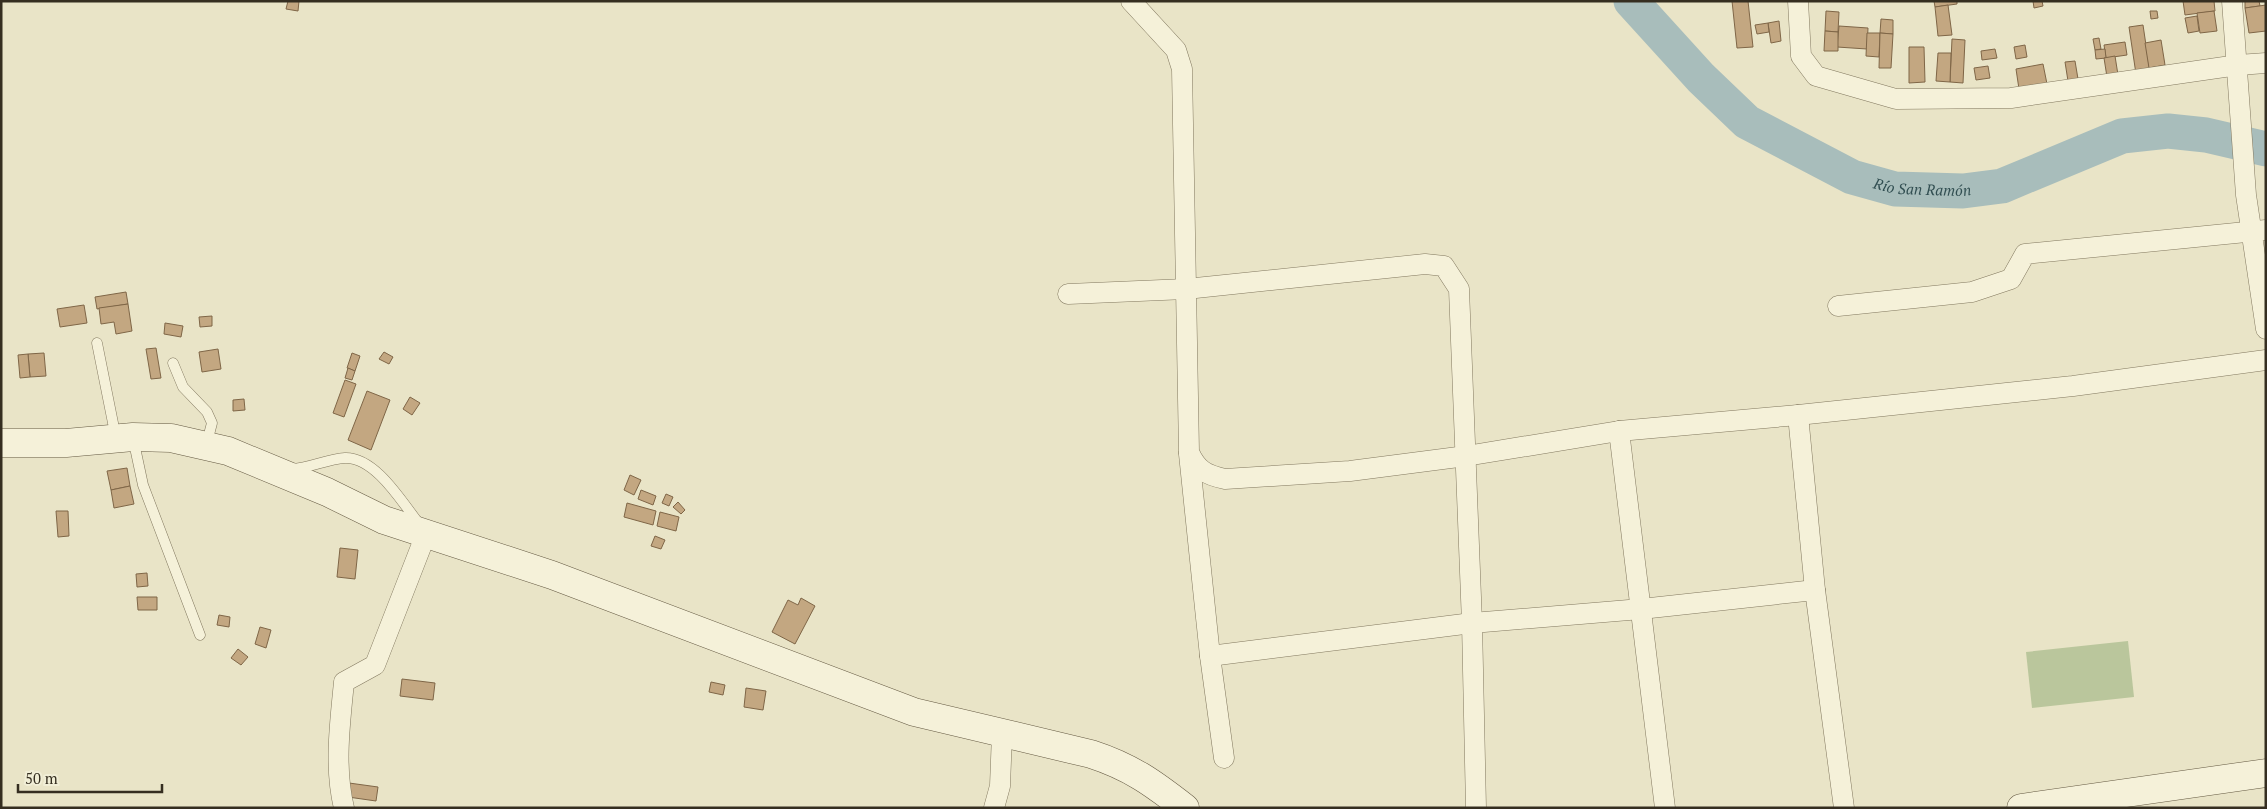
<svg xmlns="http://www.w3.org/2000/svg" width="2267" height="809" font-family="'PT Serif',serif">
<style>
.green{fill:#bac69c}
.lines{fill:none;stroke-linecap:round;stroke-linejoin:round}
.river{stroke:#a8bdbb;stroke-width:35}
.building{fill:#c3a781;stroke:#7f6647}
.service-casing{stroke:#82785f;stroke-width:11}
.minor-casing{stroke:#82785f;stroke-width:21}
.secondary-casing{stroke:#645942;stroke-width:29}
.service{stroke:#f5f1d9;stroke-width:10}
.minor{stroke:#f5f1d9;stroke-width:20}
.secondary{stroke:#f5f1d9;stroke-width:28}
.labels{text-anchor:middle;stroke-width:4.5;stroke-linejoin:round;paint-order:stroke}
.water-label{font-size:15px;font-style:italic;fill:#324f52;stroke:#f1eed6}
</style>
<rect width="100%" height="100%" fill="#e9e4c7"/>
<polygon class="green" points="2128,641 2134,697 2032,708 2026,652"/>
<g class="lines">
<path class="river" id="s1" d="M1631,1l70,77 46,44 105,55 43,12 68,2 39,-5 120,-50 46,-5 38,4 60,14"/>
</g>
<g class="building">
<polygon points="288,1 299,1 298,11 286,9"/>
<polygon points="1732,1 1748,1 1753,47 1737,48"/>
<polygon points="1934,1 1957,1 1957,4 1935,7"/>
<polygon points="2033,1 2042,1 2043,6 2034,8"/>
<polygon points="2183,1 2214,1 2215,11 2185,15"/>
<polygon points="2245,1 2259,1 2260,6 2245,8"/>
<polygon points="1948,5 1952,35 1938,36 1935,7"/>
<polygon points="2266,5 2266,31 2249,33 2245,8"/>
<polygon points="1826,11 1839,12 1838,32 1825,31"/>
<polygon points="2150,11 2157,11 2158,18 2151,19"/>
<polygon points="2214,11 2217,31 2200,33 2197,13"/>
<polygon points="2197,16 2199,31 2188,33 2185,18"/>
<polygon points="1881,19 1893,20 1893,34 1880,33"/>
<polygon points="1779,21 1781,41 1771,43 1768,23"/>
<polygon points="1768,23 1769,32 1757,34 1755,25"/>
<polygon points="2143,25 2150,72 2136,74 2129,27"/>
<polygon points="1839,26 1868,28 1867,49 1837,47"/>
<polygon points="1825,31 1838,32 1838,51 1824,51"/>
<polygon points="1867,33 1880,33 1879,57 1866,56"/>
<polygon points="1880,33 1893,34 1891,68 1879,68"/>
<polygon points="2099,38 2101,49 2095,50 2093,39"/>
<polygon points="1952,39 1965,40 1963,83 1950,82"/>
<polygon points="2161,40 2165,65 2149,68 2145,43"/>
<polygon points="2125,42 2127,55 2106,58 2104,45"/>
<polygon points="2025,45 2027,57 2016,59 2014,47"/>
<polygon points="1909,47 1924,47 1925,82 1909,83"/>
<polygon points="1995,49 1997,58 1982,60 1981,51"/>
<polygon points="2105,49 2106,58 2096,59 2095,50"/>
<polygon points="1938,53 1951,53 1950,82 1936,81"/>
<polygon points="2115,56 2118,75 2107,77 2104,58"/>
<polygon points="2075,61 2078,79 2068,81 2065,62"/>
<polygon points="2043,64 2047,84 2019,89 2016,69"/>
<polygon points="1988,66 1990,78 1976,80 1974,68"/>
<polygon points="126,292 128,304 97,309 95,297"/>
<polygon points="128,304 132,331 116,334 114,322 101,324 99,308"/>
<polygon points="84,305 87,323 60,327 57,309"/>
<polygon points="212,316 212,326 200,327 199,317"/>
<polygon points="165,323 183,326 181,337 164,334"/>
<polygon points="156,348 161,378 151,379 146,349"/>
<polygon points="218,349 221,369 202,372 199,352"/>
<polygon points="384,352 393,357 389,364 379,359"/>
<polygon points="44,353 46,376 30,377 28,354"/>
<polygon points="352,353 360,356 355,371 347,368"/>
<polygon points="28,354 30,377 20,378 18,355"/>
<polygon points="348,368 355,371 352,380 345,378"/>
<polygon points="345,380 356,384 344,417 333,413"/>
<polygon points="367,391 390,400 371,450 348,440"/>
<polygon points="410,397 420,403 412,415 403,409"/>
<polygon points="244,399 245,410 233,411 233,400"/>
<polygon points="127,468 130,486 111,490 107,471"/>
<polygon points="630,475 641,480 634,495 624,490"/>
<polygon points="130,486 134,504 114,508 111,490"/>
<polygon points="641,490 656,496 653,505 638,499"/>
<polygon points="666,494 673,497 669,506 662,503"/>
<polygon points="678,502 685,510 681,514 673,507"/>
<polygon points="627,503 656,511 653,525 624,517"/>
<polygon points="56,511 68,511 69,536 58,537"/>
<polygon points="660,512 679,517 676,531 657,526"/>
<polygon points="655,536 665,540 661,549 651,546"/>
<polygon points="340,548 358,550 355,579 337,577"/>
<polygon points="147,573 148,586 137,587 136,574"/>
<polygon points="137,597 157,597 157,610 138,610"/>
<polygon points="801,598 815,606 795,644 772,632 788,600 798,605"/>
<polygon points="219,615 230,617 229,627 217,625"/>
<polygon points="260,627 271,630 266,648 255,644"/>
<polygon points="238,649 248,657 241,665 231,658"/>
<polygon points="402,679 435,683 433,700 400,696"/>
<polygon points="711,682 725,685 723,695 709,692"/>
<polygon points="746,688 766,691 763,710 744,707"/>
<polygon points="349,783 378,787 376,801 348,797"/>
</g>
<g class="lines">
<defs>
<g id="service">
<polyline points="97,343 116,438"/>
<polyline points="173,363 183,387 207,412 212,423 206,446"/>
<polyline points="133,438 143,485 200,635"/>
<path d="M292,469c18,-1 35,-10 53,-11 31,-1 58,46 75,67"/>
</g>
<g id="minor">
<path d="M1131,1l45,49 6,19 7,383c8,18 17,23 36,27l125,-8 116,-15 153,-25 179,-16 275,-29 193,-26"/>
<polyline points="1798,1 1801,56 1816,76 1896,99 2011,98 2238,65 2266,63"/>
<polyline points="2232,1 2246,195 2266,329"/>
<polyline points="1068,294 1186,289 1425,264 1444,266 1459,289 1472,623 1476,808"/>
<polyline points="1838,306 1972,292 2011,279 2025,254 2266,230"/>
<polyline points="1798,415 1815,590 1844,808"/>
<polyline points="1619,431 1665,808"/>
<polyline points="1189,454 1210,656 1224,758"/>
<polyline points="1210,656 1472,623 1641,609 1815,590"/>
<path d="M344,808c-10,-41 -4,-85 0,-126l31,-17 51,-131"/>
<polyline points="994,808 1000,786 1002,734"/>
</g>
<g id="secondary">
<path d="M1,443h65l67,-6 38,1 57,13 99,41 57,28 168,55 362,137 177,42c40,13 62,29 94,54"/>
<polyline points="2021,808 2266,773"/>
</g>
</defs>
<use href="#service" class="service-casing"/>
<use href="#minor" class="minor-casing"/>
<use href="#secondary" class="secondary-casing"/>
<use href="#service" class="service"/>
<use href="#minor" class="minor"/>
<use href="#secondary" class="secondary"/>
</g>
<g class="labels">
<g class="water-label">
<text dy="5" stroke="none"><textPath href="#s1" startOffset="358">Río San Ramón</textPath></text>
</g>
</g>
<rect width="2267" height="809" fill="none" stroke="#352e20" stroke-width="5"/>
<path d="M18 784v8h144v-8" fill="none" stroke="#352e20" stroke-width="2.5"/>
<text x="25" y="784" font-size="15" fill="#352e20" stroke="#f1eed6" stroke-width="4" paint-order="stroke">50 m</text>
</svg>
